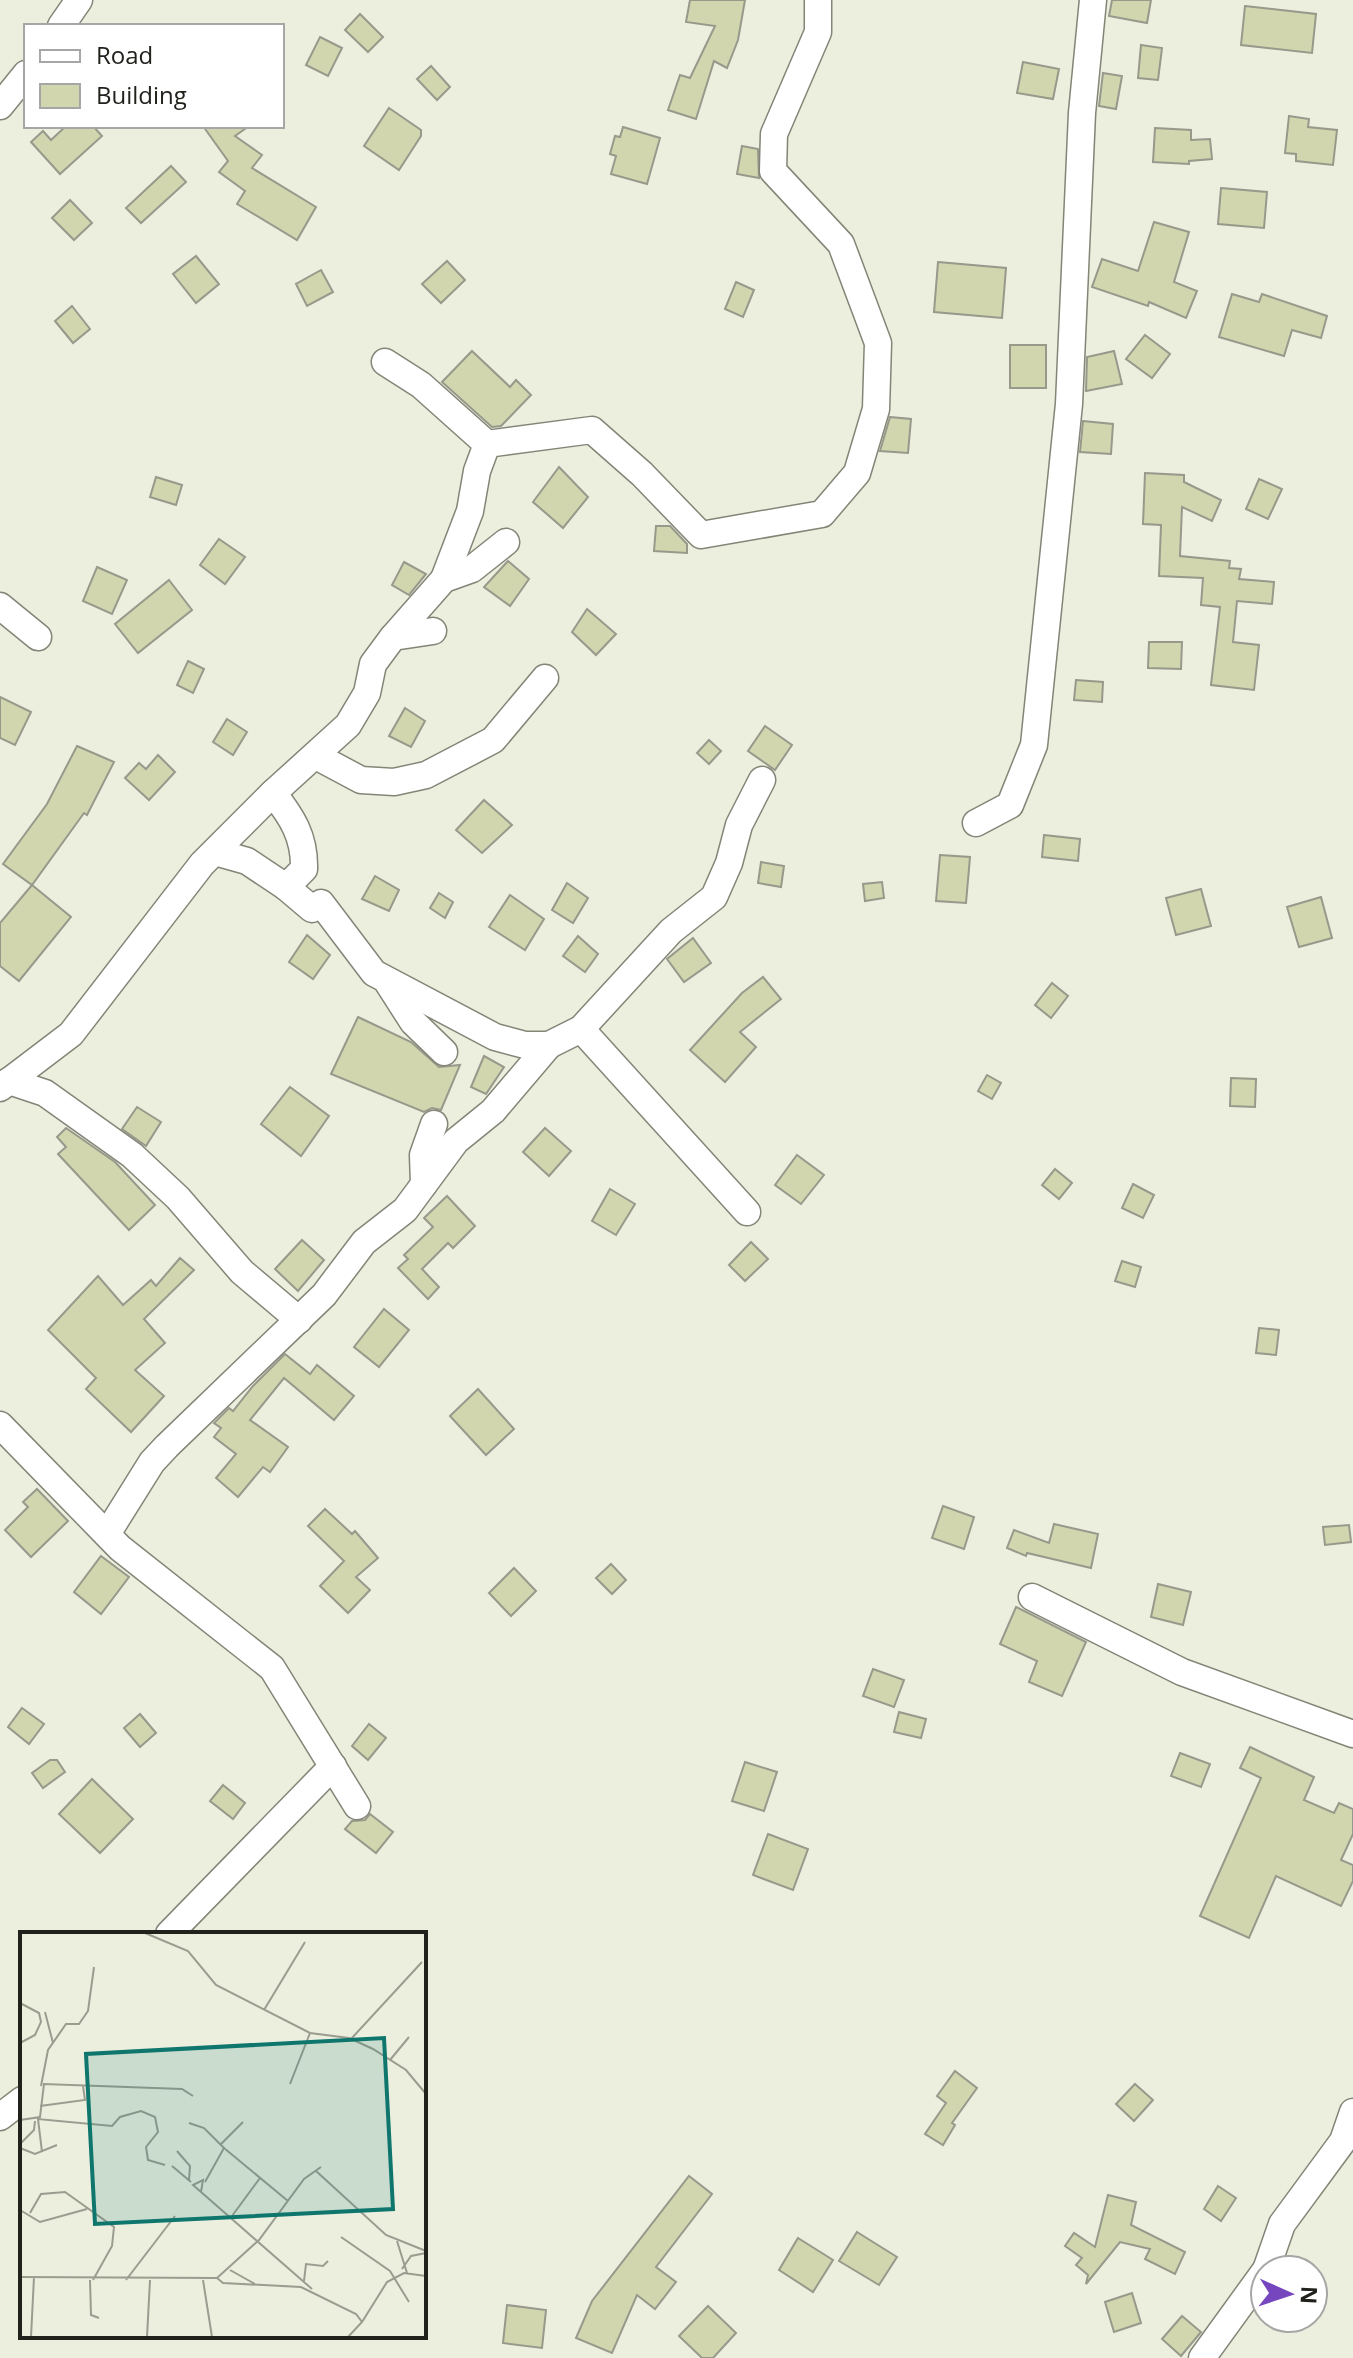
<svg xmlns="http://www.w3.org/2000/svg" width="1353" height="2358" font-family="'Open Sans',sans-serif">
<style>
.building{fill:#d1d6af;stroke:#97998b;stroke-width:2}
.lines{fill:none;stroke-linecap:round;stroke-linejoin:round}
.street-casing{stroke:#838577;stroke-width:29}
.street{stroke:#fff;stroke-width:26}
.inset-road{fill:none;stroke:#9b9c90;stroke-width:2}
.view{fill:#0f766e;fill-opacity:0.15;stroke:#0f766e;stroke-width:4}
.inset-edge{fill:none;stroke:#21221c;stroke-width:4}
</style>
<rect width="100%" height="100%" fill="#eceede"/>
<g class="building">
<polygon points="690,0 745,0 738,40 727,68 714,61 696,119 668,110 680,75 690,78 715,26 686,22"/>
<polygon points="1112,0 1151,0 1147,23 1109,16"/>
<polygon points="1245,6 1316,14 1312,53 1241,45"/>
<polygon points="360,14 383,37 368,52 345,30"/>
<polygon points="320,37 342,48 328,76 306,65"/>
<polygon points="1141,45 1162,48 1158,80 1138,78"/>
<polygon points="1023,62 1059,69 1053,99 1017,93"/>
<polygon points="431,66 450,87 437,100 417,79"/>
<polygon points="1103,73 1122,76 1116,109 1099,106"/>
<polygon points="389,108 421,130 421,136 399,170 364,146"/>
<polygon points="1289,116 1309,119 1308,127 1337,130 1333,165 1296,161 1296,154 1285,153"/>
<polygon points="66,126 93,126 102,136 60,174 31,142 43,131 51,140"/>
<polygon points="203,126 249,126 235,136 262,155 252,168 316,207 297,240 237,204 245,191 219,172 228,161"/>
<polygon points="623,127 660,138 647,184 611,174 616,156 610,154 615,136 620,137"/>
<polygon points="1155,128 1191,130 1191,140 1210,139 1212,159 1189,161 1189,164 1153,162"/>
<polygon points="742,146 758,149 759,178 737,174"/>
<polygon points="171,166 186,182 141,223 126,208"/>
<polygon points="1221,188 1267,192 1264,228 1218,224"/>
<polygon points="70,200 92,223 74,240 52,218"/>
<polygon points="1154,222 1189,232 1174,282 1197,291 1186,318 1149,302 1148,306 1092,287 1102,259 1138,271"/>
<polygon points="196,256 219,284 196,303 173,274"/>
<polygon points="447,261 465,280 441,303 422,284"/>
<polygon points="938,262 1006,268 1002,318 934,312"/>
<polygon points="321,270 333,292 307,306 296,284"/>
<polygon points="736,282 754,290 743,317 725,309"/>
<polygon points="1232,294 1259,302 1262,294 1327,316 1321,338 1292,330 1284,356 1219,337"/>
<polygon points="72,306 90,329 73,343 55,321"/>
<polygon points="1145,335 1170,354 1152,378 1126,359"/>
<rect x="1010" y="345" width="36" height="43"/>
<polygon points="472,351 510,387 516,380 531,395 501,426 492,427 442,382"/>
<polygon points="1114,351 1122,384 1086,391 1087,357"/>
<polygon points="890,417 911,419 908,453 880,451"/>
<polygon points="1083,421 1113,424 1111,454 1080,452"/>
<polygon points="559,467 588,497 563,528 533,502"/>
<polygon points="1145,473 1184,475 1184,482 1221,500 1212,521 1182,507 1180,556 1230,561 1229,568 1241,569 1239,579 1274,582 1272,604 1237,601 1233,642 1259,645 1254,690 1211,685 1220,607 1201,605 1203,578 1159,576 1161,525 1143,524"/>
<polygon points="156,477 182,485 176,505 150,497"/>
<polygon points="1259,479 1282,489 1268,519 1246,509"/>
<polygon points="656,526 670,526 687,544 687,553 654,551"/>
<polygon points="219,539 245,557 225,584 200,565"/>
<polygon points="508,561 529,579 510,606 484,587"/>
<polygon points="404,562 426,574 409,595 392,585"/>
<polygon points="97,567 127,580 112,614 83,601"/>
<polygon points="169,580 192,610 138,653 115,624"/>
<polygon points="587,609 616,634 596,655 572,632"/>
<polygon points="1149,642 1182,642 1181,669 1148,668"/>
<polygon points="188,661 204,669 193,693 177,685"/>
<polygon points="1076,680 1103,682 1102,702 1074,700"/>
<polygon points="0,697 31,712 15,745 0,738"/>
<polygon points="405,708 425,721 411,747 389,736"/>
<polygon points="227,719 247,732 233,755 213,742"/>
<polygon points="765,726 792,745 775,770 748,751"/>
<polygon points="709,740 721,751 709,764 697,753"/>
<polygon points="77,746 114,762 87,815 84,813 32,885 3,864 47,804"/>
<polygon points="158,755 175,772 149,800 125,778 139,763 146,769"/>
<polygon points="484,800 512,825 482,853 456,830"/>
<polygon points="1044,835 1080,839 1078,861 1042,857"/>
<polygon points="940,855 970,857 966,903 936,901"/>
<polygon points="761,862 784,866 781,887 758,883"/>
<polygon points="375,876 399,890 389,911 362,899"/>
<polygon points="882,882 884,898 865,901 863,884"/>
<polygon points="567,883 588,898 573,923 552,910"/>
<polygon points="32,885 71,917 19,981 0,966 0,923"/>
<polygon points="1201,889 1211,926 1176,935 1166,898"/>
<polygon points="439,893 453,902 445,918 430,908"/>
<polygon points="510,895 544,919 525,950 489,927"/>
<polygon points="1321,897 1332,938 1299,947 1287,907"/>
<polygon points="307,935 330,955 313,979 289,962"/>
<polygon points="578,936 598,954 585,972 563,956"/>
<polygon points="693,938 711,963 684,982 667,959"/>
<polygon points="763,977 781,999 740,1032 756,1047 725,1082 690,1050 742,993"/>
<polygon points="1052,983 1068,996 1051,1018 1035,1005"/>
<polygon points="358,1017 411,1042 439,1067 460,1065 441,1110 432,1108 424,1112 331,1074"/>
<polygon points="484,1056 504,1067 486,1094 471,1087"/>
<polygon points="987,1075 1001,1083 992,1099 978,1091"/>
<polygon points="1231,1078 1256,1079 1255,1107 1230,1106"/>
<polygon points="290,1087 329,1116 301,1156 261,1124"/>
<polygon points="137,1107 161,1122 146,1146 122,1129"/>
<polygon points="66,1128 115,1162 155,1205 129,1230 58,1154 66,1147 57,1137"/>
<polygon points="545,1128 571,1151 549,1176 523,1152"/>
<polygon points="797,1155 824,1175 801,1204 775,1185"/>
<polygon points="1055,1169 1072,1183 1059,1199 1042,1185"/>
<polygon points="1133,1184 1154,1195 1143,1218 1122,1208"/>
<polygon points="610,1189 635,1204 616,1235 592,1221"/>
<polygon points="447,1196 475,1226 453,1248 448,1243 422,1269 439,1287 428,1299 398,1268 408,1259 404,1255 433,1227 424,1218"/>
<polygon points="302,1240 324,1260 298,1291 275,1269"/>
<polygon points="751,1242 768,1259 745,1281 729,1265"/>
<polygon points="180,1258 194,1270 144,1319 165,1343 135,1370 164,1396 131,1432 86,1389 96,1378 48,1330 98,1276 123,1305 151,1280 156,1286"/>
<polygon points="1122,1261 1141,1267 1135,1287 1115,1281"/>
<polygon points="384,1309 409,1330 379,1367 354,1347"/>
<polygon points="1259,1328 1279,1330 1276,1355 1256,1353"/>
<polygon points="285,1354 310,1374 317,1365 354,1396 334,1420 284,1378 250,1420 288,1447 270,1472 263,1467 238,1497 216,1478 236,1454 214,1437 221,1428 214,1423 229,1408 233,1411 253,1386"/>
<polygon points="478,1389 514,1429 486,1455 450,1416"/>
<polygon points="37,1489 68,1521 31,1557 5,1530 28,1507 23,1502"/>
<polygon points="943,1506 974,1517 964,1549 932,1538"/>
<polygon points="325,1509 352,1534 355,1531 378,1558 356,1577 370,1590 348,1613 320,1586 344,1561 308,1526"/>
<polygon points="1054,1524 1098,1534 1091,1568 1027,1553 1026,1556 1007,1548 1014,1530 1049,1543"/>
<polygon points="1349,1525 1351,1542 1325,1545 1323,1527"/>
<polygon points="101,1556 129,1577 101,1614 74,1592"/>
<polygon points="611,1564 626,1580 612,1594 596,1578"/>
<polygon points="514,1568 536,1591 511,1616 489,1593"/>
<polygon points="1158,1584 1191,1592 1183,1625 1151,1617"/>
<polygon points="1016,1607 1086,1642 1062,1696 1029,1682 1037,1661 1000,1644"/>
<polygon points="873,1669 904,1680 894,1707 863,1696"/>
<polygon points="22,1708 44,1724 29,1744 8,1727"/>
<polygon points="899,1712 926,1719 921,1738 894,1732"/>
<polygon points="140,1714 156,1733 140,1747 124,1728"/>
<polygon points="369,1724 386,1738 368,1760 352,1746"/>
<polygon points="1250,1747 1314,1777 1304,1800 1334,1813 1339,1803 1353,1809 1353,1834 1341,1860 1353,1865 1353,1881 1341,1906 1276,1876 1249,1938 1200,1916 1261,1778 1240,1768"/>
<polygon points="1180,1753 1210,1764 1201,1787 1171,1776"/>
<polygon points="50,1760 57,1760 65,1772 43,1788 32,1773"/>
<polygon points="745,1762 777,1772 764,1811 732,1801"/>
<polygon points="92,1779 133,1819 100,1853 59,1814"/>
<polygon points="223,1785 245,1803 233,1819 210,1801"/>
<polygon points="370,1814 393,1832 376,1853 345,1829 352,1821 365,1820"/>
<polygon points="768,1834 808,1849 793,1890 753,1875"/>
<polygon points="955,2071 977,2088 952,2123 955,2125 943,2145 925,2134 946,2103 937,2096"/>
<polygon points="1135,2084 1153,2100 1134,2121 1116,2104"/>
<polygon points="689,2176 712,2194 656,2267 676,2282 655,2309 637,2295 612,2353 576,2338 592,2301"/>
<polygon points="1218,2186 1236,2198 1221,2221 1204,2209"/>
<polygon points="1108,2195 1136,2202 1131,2225 1185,2252 1175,2274 1145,2259 1150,2249 1120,2242 1086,2284 1088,2275 1076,2265 1082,2258 1065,2246 1074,2233 1095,2247"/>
<polygon points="857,2232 897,2257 879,2285 839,2261"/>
<polygon points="798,2238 833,2260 813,2292 779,2270"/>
<polygon points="1132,2293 1141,2323 1114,2332 1105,2302"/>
<polygon points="507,2305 546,2310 542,2348 503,2343"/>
<polygon points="708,2306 736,2333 713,2358 702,2358 679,2336"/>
<polygon points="1182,2316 1201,2332 1181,2356 1162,2339"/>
</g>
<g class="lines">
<defs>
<g id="street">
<polyline points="61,26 79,0"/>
<polyline points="0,106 26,74"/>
<polyline points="385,362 421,385 487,444"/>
<polyline points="444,579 470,511 477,471 487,444 592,430 642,474 701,535 822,514 857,473 876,409 878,343 841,244 773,171 774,134 818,32 818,0"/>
<polyline points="0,606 38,637"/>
<polyline points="393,637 444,579 472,569 506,542"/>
<polyline points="316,756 361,780 394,782 426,775 493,740 545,678"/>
<polyline points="273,793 348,725 367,693 373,664 393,637 433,631"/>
<polyline points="976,823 1010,805 1034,745 1069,404 1082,113 1093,0"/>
<polyline points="286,887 312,909 321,903 374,973 495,1037 525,1045 549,1045 581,1029 671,931 714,897 729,863 739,825 762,780"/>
<polyline points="388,983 413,1022 444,1052"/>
<polyline points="581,1029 747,1212"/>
<polyline points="9,1081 45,1093 132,1155 178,1198 242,1272 299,1320"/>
<path d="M0,1088l71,-54 131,-170 71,-71c19,24 32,44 31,76l-18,18 -39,-26 -32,-9"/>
<polyline points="424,1184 423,1155 434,1124"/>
<polyline points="0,1425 120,1548 272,1668 357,1806"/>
<polyline points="107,1534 152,1462 167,1446 324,1295 364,1242 405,1210 456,1141 493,1111 549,1045"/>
<polyline points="1032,1597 1182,1672 1353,1734"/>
<polyline points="169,1934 333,1766"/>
<polyline points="0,2117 22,2100"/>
<polyline points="1266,2270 1282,2224 1343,2141 1353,2112"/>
<polyline points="1202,2358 1265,2271"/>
</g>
</defs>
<use href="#street" class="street-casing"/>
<use href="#street" class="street"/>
</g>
<g transform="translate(20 1932)">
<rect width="406" height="406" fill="#eceede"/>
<path class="inset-road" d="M125,1l43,18 28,34 94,48 39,5 24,11 33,21 20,24M0,71l19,10 2,9 -6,13 -15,8M244,78l41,-68M25,80l8,31M331,107l71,-77M370,128l19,-23M270,152l20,-51M21,154l7,-36 18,-26h13l9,-13 6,-44M20,174l45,-6 -2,-14M0,188l20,-3 4,-33 138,5 11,7M169,191l15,5 20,20 -19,34M0,212l14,-14 1,-9M201,212l22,-22M0,216l15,6 22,-9M204,216l64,53M157,219l13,15 -1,14M22,220l-4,-33 74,7 8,-9 21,-6 14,6 3,15 -12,15 2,13 17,5M152,234l19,16M296,239l70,64 40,16M181,260l2,-12 -10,5 119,104M0,278l20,12 47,-13M10,281l11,-19 24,-2 49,35 -2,19 -19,34M212,284l28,-38M321,305l49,34 19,31M377,309l10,32M382,337l9,-13 15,-3M210,338l25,14M0,345l197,1 6,5 78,4 55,27 6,8 -14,15M197,346l42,-38 45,-61 17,-12M70,348l1,35 8,3M106,348l49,-64M183,348l9,57M284,349l2,-17 17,2 5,-5M342,390l25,-40 17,-9 22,3M11,405l3,-60M127,405l3,-57"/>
<path class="view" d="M364,106l9,171 -298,15 -9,-170z"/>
<rect width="406" height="406" class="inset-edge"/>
</g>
<rect x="24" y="24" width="260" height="104" fill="#ffffff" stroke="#a6a7a4" stroke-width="2"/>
<rect x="40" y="50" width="40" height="12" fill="#ffffff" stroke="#a6a7a4" stroke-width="2"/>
<text x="96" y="64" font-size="24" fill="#21221c">Road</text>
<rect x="40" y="84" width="40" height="24" fill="#d1d6af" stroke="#a6a7a4" stroke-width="2"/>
<text x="96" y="104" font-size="24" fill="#21221c">Building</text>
<g transform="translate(1289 2294) rotate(93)"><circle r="38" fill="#ffffff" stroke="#a6a7a4" stroke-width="2"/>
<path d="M0-6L14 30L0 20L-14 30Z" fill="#7546be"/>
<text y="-12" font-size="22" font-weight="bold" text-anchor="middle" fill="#21221c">N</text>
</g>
</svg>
